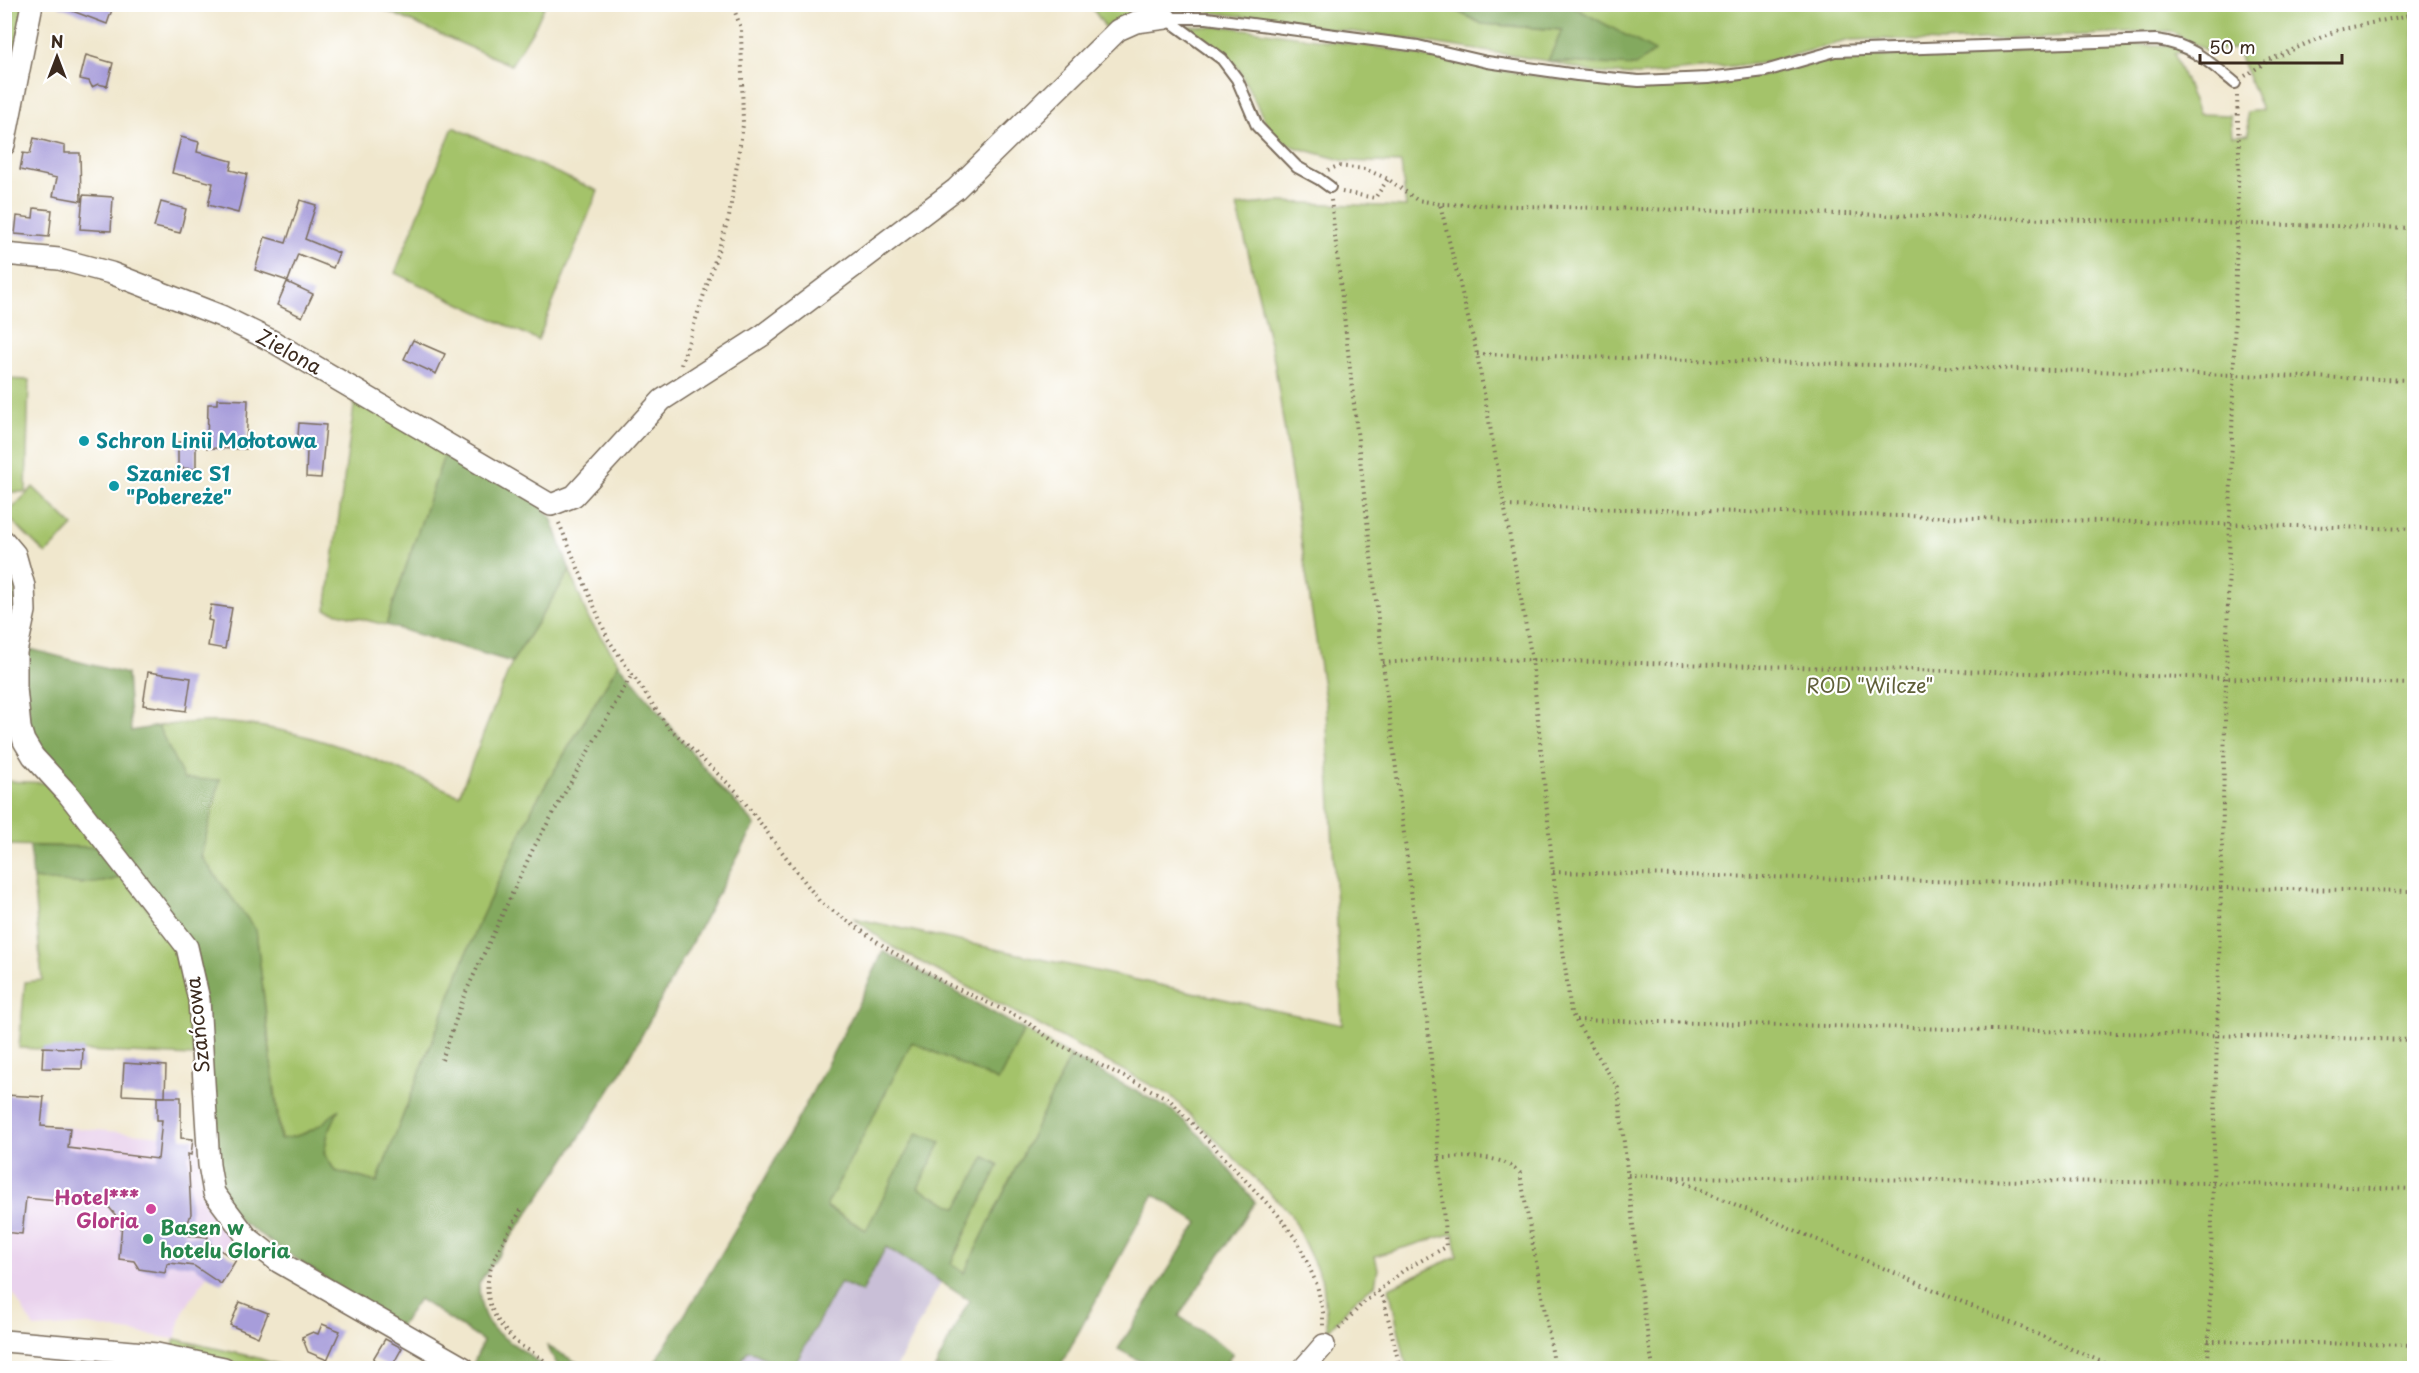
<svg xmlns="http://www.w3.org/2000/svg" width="2419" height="1373" font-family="'Playpen Sans',sans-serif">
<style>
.built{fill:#e9d2ed}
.industrial{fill:#c9bfd7}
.green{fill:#a4c36b;stroke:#707644;stroke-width:1.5}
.forest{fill:#83a95f;stroke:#5f6a3e;stroke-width:1.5}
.building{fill:#a79dda}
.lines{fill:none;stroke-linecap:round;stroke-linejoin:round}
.service-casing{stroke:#7a6c5b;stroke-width:14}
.minor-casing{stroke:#7a6c5b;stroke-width:24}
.path{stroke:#7a6c5b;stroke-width:4;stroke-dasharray:1.5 4.5;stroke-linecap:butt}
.service{stroke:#fff;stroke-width:10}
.minor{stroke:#fff;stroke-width:21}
.culture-dot{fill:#0f9aa8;stroke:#fff;stroke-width:2}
.hotel-dot{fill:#d1479c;stroke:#fff;stroke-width:2}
.leisure-dot{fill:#2e9e5b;stroke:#fff;stroke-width:2}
.labels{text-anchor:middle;stroke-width:4.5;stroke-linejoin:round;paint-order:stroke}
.street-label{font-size:20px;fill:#3b2a1e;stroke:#fff}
.culture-label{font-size:20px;font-weight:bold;fill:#0d838f;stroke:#fff;text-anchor:start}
.park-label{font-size:20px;fill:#606039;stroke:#fff}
.hotel-label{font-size:20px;font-weight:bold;fill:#b23c85;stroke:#fff;text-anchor:end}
.leisure-label{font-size:20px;font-weight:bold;fill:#27864d;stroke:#fff;text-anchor:start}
</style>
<rect width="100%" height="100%" fill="#fff"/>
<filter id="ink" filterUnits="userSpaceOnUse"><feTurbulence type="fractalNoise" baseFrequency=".0167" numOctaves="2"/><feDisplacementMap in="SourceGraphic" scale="12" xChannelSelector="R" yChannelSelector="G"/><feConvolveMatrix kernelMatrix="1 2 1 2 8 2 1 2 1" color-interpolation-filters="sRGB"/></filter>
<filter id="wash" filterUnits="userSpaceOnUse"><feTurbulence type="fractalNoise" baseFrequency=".008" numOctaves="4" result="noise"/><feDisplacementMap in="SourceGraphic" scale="24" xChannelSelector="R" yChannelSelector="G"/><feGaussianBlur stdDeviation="1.35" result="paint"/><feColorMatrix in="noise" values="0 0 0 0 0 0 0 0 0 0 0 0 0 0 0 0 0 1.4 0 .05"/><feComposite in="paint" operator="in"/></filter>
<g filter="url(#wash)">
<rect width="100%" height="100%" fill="#f0e7cd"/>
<polygon class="built" points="5,1122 200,1139 203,1196 206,1206 231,1238 183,1312 175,1339 88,1325 34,1328 5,1280"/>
<g class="industrial">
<polygon points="886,1247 941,1282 896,1368 793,1368 840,1282 862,1291"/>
<polygon points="748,1350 786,1368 737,1368"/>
</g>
<g class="green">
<polygon points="5,5 26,5 5,111"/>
<polygon points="373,5 545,5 535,27 511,65"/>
<polygon points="1090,5 1445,5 1482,24 1562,30 1548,61 1635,65 1570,5 2414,5 2414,1368 1407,1368 1389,1288 1457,1256 1454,1233 1375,1256 1378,1269 1375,1285 1357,1298 1328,1331 1323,1282 1290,1213 1171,1096 891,946 854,918 1342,1025 1326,707 1274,360 1237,206 1278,202 1406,207 1401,163 1345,161 1298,148 1280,141 1268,127 1238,68 1221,50 1184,26 1230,27 1388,49 1460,64 1571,81 1645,87 1748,78 1840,58 2125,45 2169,45 2186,52 2174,53 2198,114 2230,115 2232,136 2249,134 2247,112 2262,110 2237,49 2205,50 2170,31 1941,42 1882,39 1850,40 1763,63 1639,75 1594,73 1548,61 1413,40 1202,11 1161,12 1108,31"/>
<polygon points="453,127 598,191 538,340 395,273"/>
<polygon points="5,379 29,380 26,492 5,492"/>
<polygon points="355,399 447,447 386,625 326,610"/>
<polygon points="33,487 73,526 46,554 6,515"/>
<path d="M570,571l18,47 31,45 -84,140 -59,126 -99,253 -42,-11 -11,-18 4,-20 10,-22c-19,18 -32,23 -57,29l-25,-209 -55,-75 19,-76h-36l-26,-54c20,-2 41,-5 60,-4 91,5 159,38 241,73l53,-133z"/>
<polygon points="4,781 49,783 178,947 185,978 194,1056 19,1048 25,982 42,980 33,879 83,884 95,847 5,845"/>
<polygon points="1024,1030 1071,1056 964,1274 951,1263 999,1165 985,1157 958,1209 917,1188 941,1142 866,1230 826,1206 912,1041 998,1081"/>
<polygon points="175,1339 258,1358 288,1368 261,1368 172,1349"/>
</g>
<g class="forest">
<polygon points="1445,5 1570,5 1655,51 1635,66 1548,61 1562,30 1482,24"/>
<polygon points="447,447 535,500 551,517 570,571 512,662 386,625"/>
<path d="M5,557c21,31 3,77 0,111z"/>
<path d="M22,647l105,27 4,57 27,-5 26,53 36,1 -19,76 55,74 24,209c27,-3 40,-12 59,-30l-11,24 -4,20 11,18 42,11 99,-253 59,-126 84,-140 104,128 17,16 15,18 -132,245 -64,99 -80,114c0,57 33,52 65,85h-70l-2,-1 11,-26 -64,-42 -20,29 -159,-107 -22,-30 -17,-213 -169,-229z"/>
<path d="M30,846l65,1 26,30c-27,11 -59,5 -88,2z"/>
<path d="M883,951l141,79 -26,51 -86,-39 -86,165 40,23 51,-97 24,9 -23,46 39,20 28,-51 14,8 -48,98 13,10 107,-217 102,55 31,28 51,63 -76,114 54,37 -10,15h-79l2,-4 -28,-15 80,-126 -44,-29 -95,174h-124l34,-68 -83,-53 -24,45 -22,-10 -47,86h-7l-38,-18 -11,18h-86c58,-90 112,-184 163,-279 24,-46 49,-91 69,-138z"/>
<polygon points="547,1346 587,1368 559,1368"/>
</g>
<g id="blocks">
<g class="building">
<polygon points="59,4 114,4 107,24 59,6"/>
<polygon points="86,55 113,63 107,86 98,84 92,87 89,81 80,79"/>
<polygon points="181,137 199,142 197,152 232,161 230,170 247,174 238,213 208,205 213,183 172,173"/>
<polygon points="34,138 65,146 65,153 80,153 81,201 53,196 57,178 20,170 23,153 30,154"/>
<polygon points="83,195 113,197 111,231 80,229"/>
<polygon points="300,200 316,205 305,239 339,253 333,268 298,254 288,281 255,270 265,237 286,243"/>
<polygon points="161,202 186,209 180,233 154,227"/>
<polygon points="34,208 52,210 49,237 15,234 17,216 33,218"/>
<polygon points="287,282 313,294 302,317 277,305"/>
<polygon points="413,340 445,354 436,374 404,359"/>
<polygon points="217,399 248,400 246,449 207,448 208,404 217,404"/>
<polygon points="299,423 326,425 321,478 306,477 307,450 297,449"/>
<polygon points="178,442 196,442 196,469 178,468"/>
<polygon points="211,605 232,608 225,649 208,646 212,621 208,620"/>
<polygon points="148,672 191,678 186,711 143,705"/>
<polygon points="43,1047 83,1049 82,1069 42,1068"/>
<polygon points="124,1063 166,1066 165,1097 122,1095"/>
<polygon points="4,1095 44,1097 41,1126 70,1128 68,1148 158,1159 162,1120 157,1120 157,1097 181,1097 181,1138 193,1139 191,1155 188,1154 191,1214 184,1235 208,1237 207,1242 236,1260 221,1284 194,1266 170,1263 167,1264 165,1273 139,1269 134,1261 119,1259 122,1223 108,1206 26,1198 22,1234 4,1232 7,1202 4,1201"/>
<polygon points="240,1302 268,1313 258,1337 230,1325"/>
<polygon points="322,1324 340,1331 327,1360 308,1352 302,1337 313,1332 318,1334"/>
<polygon points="385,1339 402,1348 391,1368 373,1359"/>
</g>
</g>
</g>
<g filter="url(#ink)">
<use href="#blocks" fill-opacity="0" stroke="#7a6c5b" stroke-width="1.5"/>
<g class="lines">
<defs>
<g id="service">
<path d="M1166,18h41l211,28 69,16 90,13 62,6 69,-3 57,-7 70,-20 321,-11c35,4 53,22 79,43"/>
<polyline points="1166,18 1222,59 1237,79 1257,126 1297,167 1319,179 1330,187"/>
</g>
<g id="minor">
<polyline points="4,145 32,4"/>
<polyline points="4,254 59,259 111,273 221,316 272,341 551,505 574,496 662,400 763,335 956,189 1118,30 1136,22 1166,18"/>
<polyline points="4,541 15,554 24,586 25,611 16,652 16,688 20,728 24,741 33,756 68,794 187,947 199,1000 209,1165 214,1193 247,1237 279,1262 464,1368"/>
<polyline points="4,1341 157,1354 224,1368"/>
<polyline points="1304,1368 1324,1345"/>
</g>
</defs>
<use href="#service" class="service-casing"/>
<use href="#minor" class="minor-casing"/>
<g class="path">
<polyline points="2245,76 2269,60 2338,30 2414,14"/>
<polyline points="2237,96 2239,147 2221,888 2414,891"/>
<polyline points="1328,170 1338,166 1365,169 1388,179 1417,200 1440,204"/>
<polyline points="1342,192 1375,198 1388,179"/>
<polyline points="1331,200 1383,663 1430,1045 1446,1247 1404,1270 1361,1305 1337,1331"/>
<polyline points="1477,354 2414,380"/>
<polyline points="681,365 729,217 743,125 741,28 732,4"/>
<polyline points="1505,506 2414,529"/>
<polyline points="559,523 608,639 668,727 736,791 820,902 891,951 945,983 1021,1018 1056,1043 1169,1099 1278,1215 1298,1242 1317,1285 1323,1312 1323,1328"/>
<polyline points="1383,663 1445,658 2226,678 2414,684"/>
<polyline points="1553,872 2221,888 2208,1368"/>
<polyline points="1576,1020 2414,1040"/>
<polyline points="442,1060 464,996 533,849 632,674"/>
<path d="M1439,1158c29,0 59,-6 81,15l35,195"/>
<polyline points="1628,1175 1671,1177"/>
<path d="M521,1210c-27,49 -56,81 -7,130 11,11 28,14 36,28"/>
<polyline points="1378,1291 1384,1301 1400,1368"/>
<polyline points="2208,1341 2414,1345"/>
<polyline points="1653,1368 1639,1280 1618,1088 1571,1013 1553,872 1532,660 1477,354 1440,204 2414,228"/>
<polyline points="2116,1368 1671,1177 2213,1183 2414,1189"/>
</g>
<use href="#service" class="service"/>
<use href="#minor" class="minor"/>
</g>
</g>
<g class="culture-dot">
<circle cx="84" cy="441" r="6"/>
<circle cx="114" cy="486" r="6"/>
</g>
<circle class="hotel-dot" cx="151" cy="1209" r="6"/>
<circle class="leisure-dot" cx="148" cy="1239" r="6"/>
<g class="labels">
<g class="street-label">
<text transform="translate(289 352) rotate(29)" y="7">Zielona</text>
<text transform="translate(198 1025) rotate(-96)" y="7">Szańcowa</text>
</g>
<g class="culture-label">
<text x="96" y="448">Schron Linii Mołotowa</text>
<text x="126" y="481">Szaniec S1<tspan x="126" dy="23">"Pobereże"</tspan></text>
</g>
<g class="park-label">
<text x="1870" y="693">ROD "Wilcze"</text>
</g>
<g class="hotel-label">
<text x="139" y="1205">Hotel***<tspan x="139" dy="23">Gloria</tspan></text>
</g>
<g class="leisure-label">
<text x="160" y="1235">Basen w<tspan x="160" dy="23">hotelu Gloria</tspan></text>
</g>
</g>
<rect width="2419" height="1373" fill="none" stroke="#fff" stroke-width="24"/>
<g transform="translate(57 57)" stroke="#ffffff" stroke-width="4.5" paint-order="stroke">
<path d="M0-4.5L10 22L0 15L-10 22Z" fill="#3b2a1e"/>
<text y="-9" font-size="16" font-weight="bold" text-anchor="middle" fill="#3b2a1e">N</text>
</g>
<path d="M2200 54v9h142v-9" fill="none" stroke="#3b2a1e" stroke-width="3"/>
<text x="2209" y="54" font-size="18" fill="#3b2a1e" stroke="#ffffff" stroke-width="4.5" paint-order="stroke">50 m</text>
</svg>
